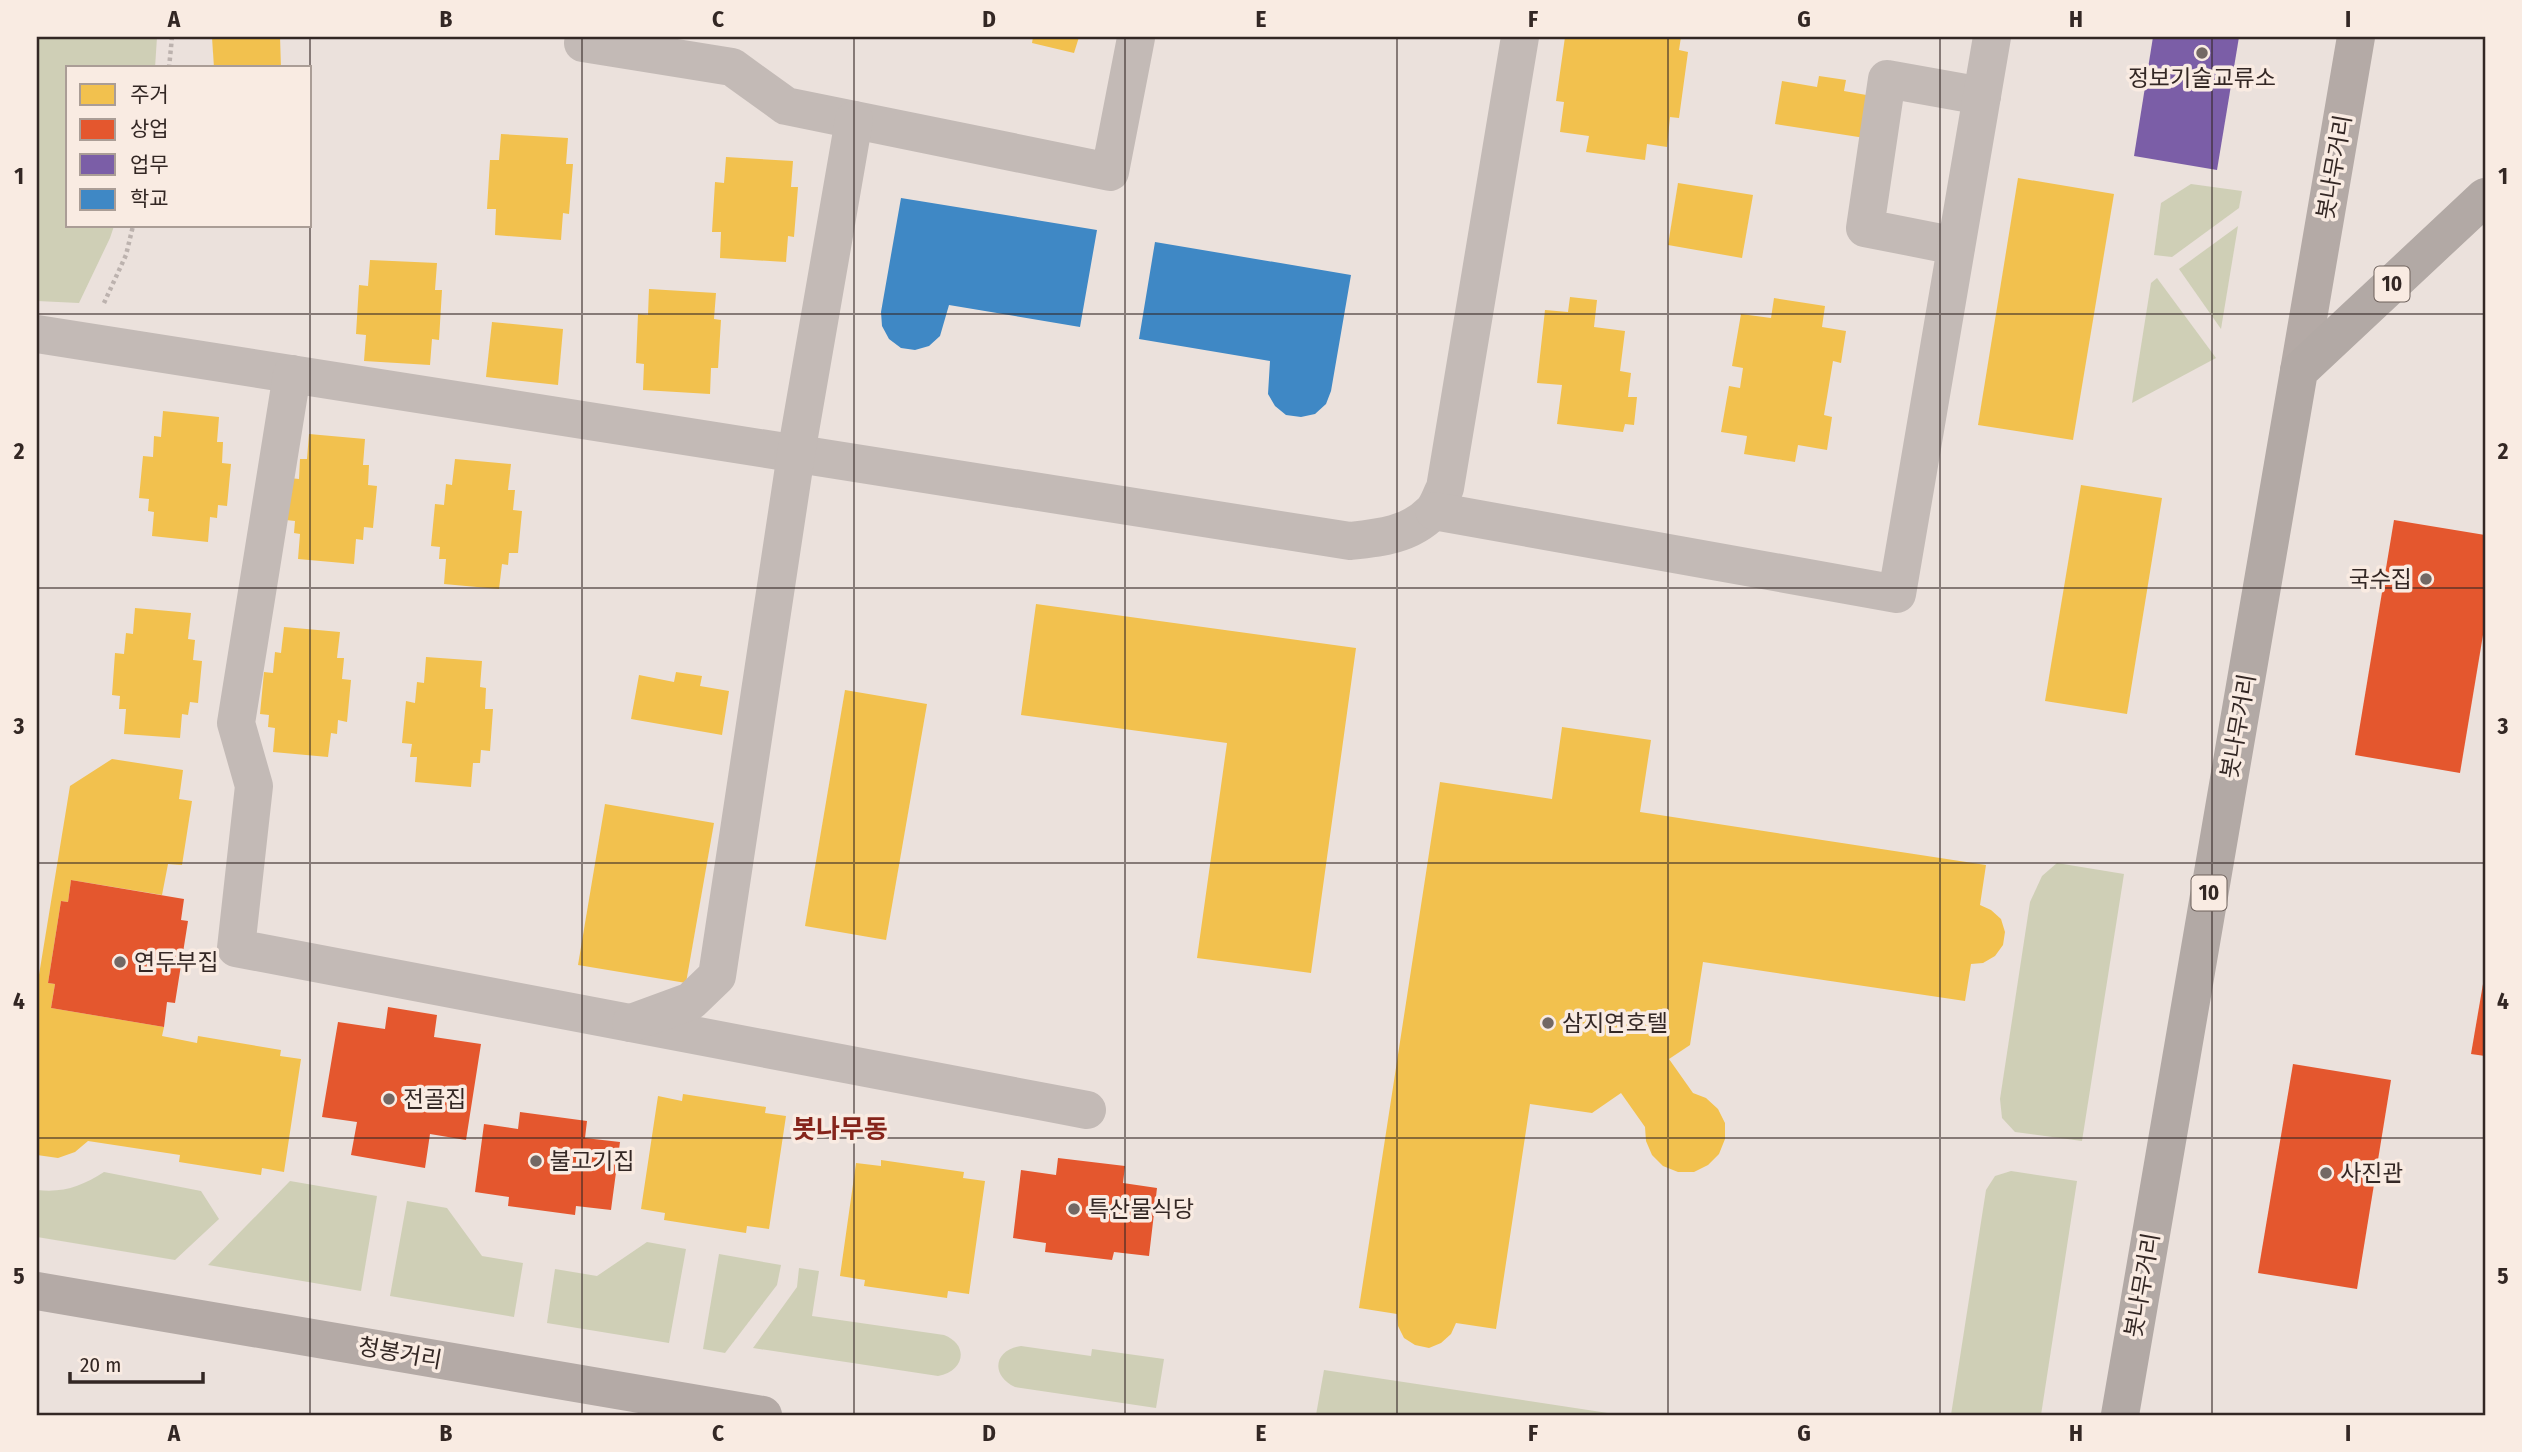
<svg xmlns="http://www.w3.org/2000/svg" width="2522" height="1452" font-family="'Fira Sans Condensed','Noto Sans KR',sans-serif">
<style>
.green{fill:#cfcfb6}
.homes{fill:#f2c14e}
.shops{fill:#e4572e}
.offices{fill:#7b5ea7}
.schools{fill:#3f88c5}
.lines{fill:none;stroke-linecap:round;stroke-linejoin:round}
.path{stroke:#bcb2ae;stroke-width:4.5;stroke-dasharray:3.5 3.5;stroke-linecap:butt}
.street{stroke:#c3bab6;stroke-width:38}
.secondary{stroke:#b4aaa6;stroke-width:38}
.primary{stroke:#b2a9a5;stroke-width:38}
.grid{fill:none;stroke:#332724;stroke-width:2;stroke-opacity:0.55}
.poi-dot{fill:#736864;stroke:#f9ebe2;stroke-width:2.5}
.labels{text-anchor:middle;stroke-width:7;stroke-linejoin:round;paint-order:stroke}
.shield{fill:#f9ebe2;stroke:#6e625d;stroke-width:2}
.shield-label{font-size:21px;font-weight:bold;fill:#332724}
.poi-label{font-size:23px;fill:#332724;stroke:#f9ebe2;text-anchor:start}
.street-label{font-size:23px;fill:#332724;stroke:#f9ebe2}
.quarter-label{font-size:26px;font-weight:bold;fill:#85241b;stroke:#f9ebe2}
.neatline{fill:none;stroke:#332724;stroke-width:2.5}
.grid-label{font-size:23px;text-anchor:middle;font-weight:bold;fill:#332724}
</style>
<rect width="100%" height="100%" fill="#ebe1dc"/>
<g class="green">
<polygon points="37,37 157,37 155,68 68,68 68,226 114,226 110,238 79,303 37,301"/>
<polygon points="2191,184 2242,191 2239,208 2172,257 2154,255 2161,203"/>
<polygon points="2238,226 2221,329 2179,269"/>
<polygon points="2157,278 2216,358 2132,403 2151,283"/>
<polygon points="2057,863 2124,874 2082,1141 2015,1132 2002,1118 2000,1099 2030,902 2042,876"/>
<polygon points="2011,1171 2077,1181 2041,1415 1951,1415 1986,1190 1995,1176"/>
<path d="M104,1172l97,19 18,28 -44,41 -138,-23v-47c27,3 45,-4 67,-18z"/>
<polygon points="290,1181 377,1196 361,1291 208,1265"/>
<polygon points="407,1201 447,1208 482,1256 523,1263 514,1317 390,1296"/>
<polygon points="647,1242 686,1249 669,1343 547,1323 555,1269 597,1276"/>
<polygon points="719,1254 781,1265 777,1285 725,1353 703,1349"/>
<path d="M799,1268l20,3 -7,45 132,19c26,10 20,37 -6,41l-185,-28 44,-61z"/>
<path d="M1021,1346l70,10 1,-7 72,10 -8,49 -141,-21c-25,-12 -21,-37 6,-41z"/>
<polygon points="1324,1370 1621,1415 1316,1415"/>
</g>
<g class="homes">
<polygon points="212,37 280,37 281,68 214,68"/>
<polygon points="1033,37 1079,37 1074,53 1032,43"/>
<polygon points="1565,37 1681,37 1679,50 1688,52 1679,118 1670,117 1667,147 1647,144 1645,160 1586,152 1589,136 1560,132 1564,102 1556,101"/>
<polygon points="1819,76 1846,80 1844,91 1872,96 1865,138 1775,124 1782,81 1817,87"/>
<polygon points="501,134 568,138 566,164 573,164 569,214 563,213 561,240 495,235 496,209 487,209 490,160 499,160"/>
<polygon points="726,157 793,161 791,187 798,187 794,237 788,236 786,262 720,258 721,232 712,232 715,182 724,183"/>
<polygon points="2018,178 2114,194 2073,440 1978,425"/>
<polygon points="1678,183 1753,195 1742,258 1668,245"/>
<polygon points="370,260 437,263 435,290 442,290 439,340 432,339 430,365 364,361 366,335 356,334 359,285 368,286"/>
<polygon points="649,289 716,293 714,319 721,320 718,368 711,368 710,394 643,390 644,364 636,363 638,314 648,315"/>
<polygon points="1570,297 1597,300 1594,327 1625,331 1620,371 1631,373 1628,397 1637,397 1634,425 1625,424 1623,432 1557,424 1562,385 1537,383 1545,310 1568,312"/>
<polygon points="1774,298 1825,306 1822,327 1846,331 1841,363 1833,361 1824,415 1832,417 1827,450 1798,445 1795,462 1744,454 1747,436 1721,432 1729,386 1740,388 1743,368 1732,366 1741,314 1771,318"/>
<polygon points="492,322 563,329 558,385 486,377"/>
<polygon points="163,411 219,417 217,442 223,442 222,463 231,464 227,506 218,505 217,518 210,517 208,542 152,536 154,512 148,511 149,499 139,498 143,456 153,457 154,436 161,437"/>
<polygon points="309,434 365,439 363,465 369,465 368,485 377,486 373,528 364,527 363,540 356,539 354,564 298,559 300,534 294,533 295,521 286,520 289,478 299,479 300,459 307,459"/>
<polygon points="455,459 511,464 508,490 515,490 513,510 522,511 518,553 509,553 508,565 502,564 499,589 444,584 446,559 439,559 440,547 431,546 435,504 444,505 446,484 452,485"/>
<polygon points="2081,485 2162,498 2127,714 2045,701"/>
<polygon points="1036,604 1356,648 1311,973 1197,958 1227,743 1021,715"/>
<polygon points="135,608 191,613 188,639 195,640 193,660 202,661 198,703 190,702 188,715 182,714 180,738 124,734 126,709 119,709 120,696 112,695 115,653 124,654 126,633 133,634"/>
<polygon points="284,627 340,632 337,658 344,658 342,679 351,680 347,722 338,720 337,734 331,733 328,757 273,752 275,728 268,727 269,715 260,714 264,672 273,673 275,652 281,653"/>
<polygon points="426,657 482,661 480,687 486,688 485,709 493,709 490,751 481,750 480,763 473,763 471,787 415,782 417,757 410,757 412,744 402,743 406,701 415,703 417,682 424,683"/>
<polygon points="676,672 702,676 700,686 729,691 722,735 631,719 639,675 674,682"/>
<polygon points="845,690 927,704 886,940 805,926"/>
<polygon points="1562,727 1651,740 1640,812 1986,865 1980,905 1991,910 2001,919 2005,932 2003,945 1995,956 1983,963 1971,964 1965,1001 1703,962 1690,1045 1669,1059 1693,1093 1706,1098 1718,1109 1725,1123 1725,1139 1719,1154 1708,1165 1694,1172 1678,1172 1663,1166 1652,1155 1646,1141 1645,1127 1621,1093 1592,1113 1530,1104 1496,1329 1456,1323 1451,1334 1441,1343 1429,1348 1415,1345 1404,1338 1398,1326 1397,1314 1359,1308 1440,782 1552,799"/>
<polygon points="112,759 183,770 179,799 192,801 182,865 168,864 162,895 71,880 68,902 61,901 48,983 55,984 51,1008 164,1027 162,1036 197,1043 198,1036 281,1050 280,1056 301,1059 284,1172 262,1168 261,1175 179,1162 180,1155 88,1141 75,1152 58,1158 37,1155 37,987 70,786"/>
<polygon points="605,804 714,823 686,983 578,965"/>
<polygon points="683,1094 766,1107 765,1113 786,1116 769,1229 747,1226 746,1233 664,1220 665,1213 641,1209 658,1096 682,1101"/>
<polygon points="881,1160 964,1172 963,1178 985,1181 969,1294 948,1291 947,1298 864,1286 865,1280 840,1276 856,1163 881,1166"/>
</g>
<g class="shops">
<polygon points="2394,520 2485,535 2485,623 2460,773 2355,755"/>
<polygon points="71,880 184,899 181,920 188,921 175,1003 167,1002 164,1027 51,1008 55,984 48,983 61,901 68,902"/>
<polygon points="2484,978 2485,978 2485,1056 2471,1054"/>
<polygon points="388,1007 437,1015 434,1037 481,1044 466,1140 430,1134 425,1168 351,1155 357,1122 322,1117 338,1022 385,1029"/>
<polygon points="2293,1064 2391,1080 2357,1289 2258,1273"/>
<polygon points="520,1112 587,1121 585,1138 620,1142 611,1210 576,1206 575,1215 508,1206 509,1197 475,1192 484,1124 518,1129"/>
<polygon points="1058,1158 1125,1166 1123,1183 1157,1188 1149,1256 1114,1252 1112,1260 1045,1252 1046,1243 1013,1238 1021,1170 1056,1175"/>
</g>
<polygon class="offices" points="2153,37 2239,37 2217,170 2134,156"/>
<g class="schools">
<polygon points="901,198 1097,230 1080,327 949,305 940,336 929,346 915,350 901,348 889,339 882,326 881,312"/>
<polygon points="1155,242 1351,275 1331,391 1326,404 1315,414 1301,417 1286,415 1275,406 1268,394 1270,361 1139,339"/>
</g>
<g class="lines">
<g class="path">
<polyline points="169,68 172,37"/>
<polyline points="104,303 126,255 133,226"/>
</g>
<g class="street">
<polyline points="583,43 732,67 786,106 1110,172 1136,38"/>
<polyline points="1956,246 1865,228 1887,79 1982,96"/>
<path d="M37,334l1313,207c29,-3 60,-6 82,-29 6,-6 9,-17 13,-24l75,-451"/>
<polyline points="292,374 236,723 254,786 236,948 1087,1110"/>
<polyline points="1434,511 1897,594 1992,37"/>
<polyline points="631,1023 691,1001 717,976 796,454 854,120"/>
</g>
<g class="secondary">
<polyline points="2299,371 2356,37"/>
<polyline points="37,1291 763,1415"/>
</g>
<polyline class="primary" points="2120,1415 2299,371 2485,197"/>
</g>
<path class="grid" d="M310,37v1378M582,37v1378M854,37v1378M1125,37v1378M1397,37v1378M1668,37v1378M1940,37v1378M2212,37v1378M37,314h2448M37,588h2448M37,863h2448M37,1138h2448"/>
<g class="poi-dot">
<circle cx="2202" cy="53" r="7"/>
<circle cx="2426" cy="579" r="7"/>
<circle cx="120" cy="962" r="7"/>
<circle cx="1548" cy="1023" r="7"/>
<circle cx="389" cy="1099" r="7"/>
<circle cx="536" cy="1161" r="7"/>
<circle cx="2326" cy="1173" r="7"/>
<circle cx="1074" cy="1209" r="7"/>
</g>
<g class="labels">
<g class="shield">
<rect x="2374.5" y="266.5" width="35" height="35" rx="5"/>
<rect x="2191.5" y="875.5" width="35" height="35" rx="5"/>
</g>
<g class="shield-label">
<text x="2392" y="291">10</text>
<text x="2209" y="900">10</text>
</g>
<g class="poi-label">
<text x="2202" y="86" text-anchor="middle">정보기술교류소</text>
<text x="2412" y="587" text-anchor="end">국수집</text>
<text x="134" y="970">연두부집</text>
<text x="1562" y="1031">삼지연호텔</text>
<text x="403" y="1107">전골집</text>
<text x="550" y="1169">불고기집</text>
<text x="2340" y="1181">사진관</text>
<text x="1088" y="1217">특산물식당</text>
</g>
<g class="street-label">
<text transform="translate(2334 167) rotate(-80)" y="8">봇나무거리</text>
<text transform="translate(2238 726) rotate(-80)" y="8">봇나무거리</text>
<text transform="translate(2142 1285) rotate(-80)" y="8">봇나무거리</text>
<text transform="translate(400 1353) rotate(10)" y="8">청봉거리</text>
</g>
<g class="quarter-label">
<text x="840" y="1138">봇나무동</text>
</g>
</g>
<rect width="2522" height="1452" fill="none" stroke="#f9ebe2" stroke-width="77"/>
<rect x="66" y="66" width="245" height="161" fill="#f9ebe2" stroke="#aa9d96" stroke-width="2"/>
<rect x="80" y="84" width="35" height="21" fill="#f2c14e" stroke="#aa9d96" stroke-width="2"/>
<text x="130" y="102" font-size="21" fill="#332724">주거</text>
<rect x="80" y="119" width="35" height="21" fill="#e4572e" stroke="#aa9d96" stroke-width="2"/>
<text x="130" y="136" font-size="21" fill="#332724">상업</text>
<rect x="80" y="154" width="35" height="21" fill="#7b5ea7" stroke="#aa9d96" stroke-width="2"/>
<text x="130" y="172" font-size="21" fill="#332724">업무</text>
<rect x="80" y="189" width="35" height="21" fill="#3f88c5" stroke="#aa9d96" stroke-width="2"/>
<text x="130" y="206" font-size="21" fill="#332724">학교</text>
<path d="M70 1372v10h133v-10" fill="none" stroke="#332724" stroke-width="3.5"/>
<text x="80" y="1372" font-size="21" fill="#332724" stroke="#f9ebe2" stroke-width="5" paint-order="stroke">20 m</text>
<rect x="38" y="38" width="2446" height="1376" class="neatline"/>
<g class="grid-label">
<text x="174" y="27">A</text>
<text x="446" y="27">B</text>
<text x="718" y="27">C</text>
<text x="989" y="27">D</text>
<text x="1261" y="27">E</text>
<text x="1533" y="27">F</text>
<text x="1804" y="27">G</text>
<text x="2076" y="27">H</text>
<text x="2348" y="27">I</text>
<text x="19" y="184">1</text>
<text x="2503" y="184">1</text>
<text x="19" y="459">2</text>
<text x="2503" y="459">2</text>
<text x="19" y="734">3</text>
<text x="2503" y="734">3</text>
<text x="19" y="1009">4</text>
<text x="2503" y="1009">4</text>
<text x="19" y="1284">5</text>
<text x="2503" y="1284">5</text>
<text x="174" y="1441">A</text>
<text x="446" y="1441">B</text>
<text x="718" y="1441">C</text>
<text x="989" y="1441">D</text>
<text x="1261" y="1441">E</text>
<text x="1533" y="1441">F</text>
<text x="1804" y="1441">G</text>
<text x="2076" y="1441">H</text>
<text x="2348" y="1441">I</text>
</g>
</svg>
